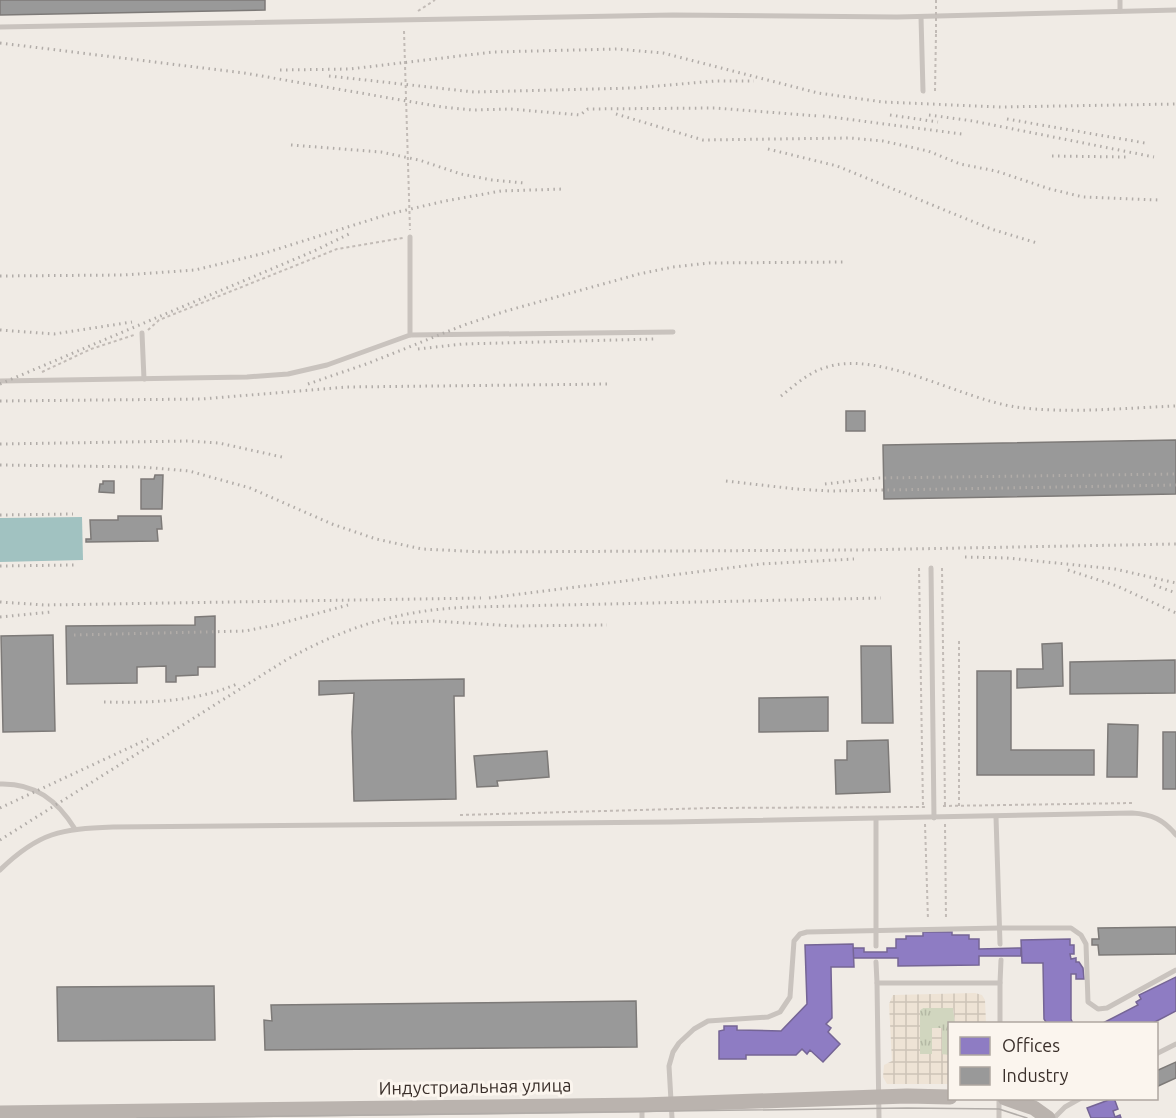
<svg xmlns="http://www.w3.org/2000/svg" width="1176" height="1118" font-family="Ubuntu,sans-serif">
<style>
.grass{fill:url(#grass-tufts)}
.plaza{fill:url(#plaza-grid)}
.water{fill:#a1c2c1}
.offices{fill:#8e7cc3;stroke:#756595;stroke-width:1.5}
.industry{fill:#999;stroke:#7d7a78;stroke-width:1.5}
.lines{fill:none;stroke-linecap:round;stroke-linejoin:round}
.path{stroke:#c2bbb6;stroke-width:2;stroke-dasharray:3 3;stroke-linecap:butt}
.service{stroke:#c9c3be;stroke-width:5}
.secondary{stroke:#bab3ae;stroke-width:15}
.tram{stroke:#b1aca8;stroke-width:1.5}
.rail{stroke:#b1aca8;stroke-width:3;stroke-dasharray:1.5 4.5;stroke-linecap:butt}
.path-bridge{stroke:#c2bbb6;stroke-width:2;stroke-dasharray:3 3;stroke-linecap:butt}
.labels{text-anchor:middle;stroke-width:6;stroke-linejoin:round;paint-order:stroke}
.street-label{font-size:18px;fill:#3b302b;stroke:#fbf5ee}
</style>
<defs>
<pattern id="grass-tufts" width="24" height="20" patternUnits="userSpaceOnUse" patternTransform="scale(1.5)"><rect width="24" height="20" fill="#d1d6bf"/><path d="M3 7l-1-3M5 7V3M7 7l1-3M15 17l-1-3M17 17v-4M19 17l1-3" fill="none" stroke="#b4b8a4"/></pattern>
<pattern id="plaza-grid" width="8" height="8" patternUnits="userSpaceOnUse" patternTransform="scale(1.5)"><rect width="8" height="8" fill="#eee3d5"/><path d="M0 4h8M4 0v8" fill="none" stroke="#cdc3b7"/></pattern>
</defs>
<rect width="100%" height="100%" fill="#f0ebe5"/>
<polygon class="grass" points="923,1008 953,1008 955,1023 950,1024 949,1055 942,1055 942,1028 932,1029 932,1054 920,1054 920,1010"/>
<polygon class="plaza" points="975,993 982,995 985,1000 986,1023 955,1023 953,1008 923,1008 920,1010 920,1054 932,1054 932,1028 942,1028 942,1054 949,1055 949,1084 887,1084 883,1077 884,1065 892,1061 889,1004 893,995"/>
<polygon class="water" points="82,517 83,560 0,562 0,518"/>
<g class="offices">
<polygon points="923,932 952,932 952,935 969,935 969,939 979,939 979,949 1021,948 1021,956 979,956 979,965 898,966 898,958 853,958 853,948 864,948 864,952 887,952 887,948 896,948 896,939 906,939 906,936 923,936"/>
<polygon points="1070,939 1070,945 1074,945 1074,954 1070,954 1071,959 1076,958 1076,962 1079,962 1083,968 1084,979 1076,979 1076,974 1071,974 1071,1019 1073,1024 1043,1024 1046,1022 1044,1019 1043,963 1022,963 1021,940"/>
<polygon points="853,944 854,967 831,967 832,1018 826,1024 831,1028 828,1032 840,1044 823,1062 810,1050 807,1054 802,1049 796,1055 746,1055 746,1059 719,1059 719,1031 724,1030 724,1026 737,1026 737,1030 781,1031 807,1004 805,945"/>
<polygon points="1176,977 1176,1011 1151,1024 1101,1024 1138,1005 1136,1002 1141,999 1139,995"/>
<polygon points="1114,1098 1118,1109 1113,1111 1115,1117 1120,1115 1121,1118 1091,1118 1087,1108"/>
</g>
<g class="industry">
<polygon points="0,0 265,0 265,10 0,15"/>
<rect x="846" y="411" width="19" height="20"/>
<polygon points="1176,440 1176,494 884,499 883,445"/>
<polygon points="155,475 163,475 162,509 141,509 141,479 154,479"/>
<polygon points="103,481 114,481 114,493 99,492 100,484 103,484"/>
<polygon points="118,516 161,516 162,529 157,529 158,541 86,542 86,539 91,539 90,520 118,520"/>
<polygon points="215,616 215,667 198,667 198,675 176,676 176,682 166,682 166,666 137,667 137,683 67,684 66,626 195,625 195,617"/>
<polygon points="53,635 55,731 3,732 1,636"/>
<polygon points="1062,643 1063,686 1017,688 1017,669 1043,669 1042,644"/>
<polygon points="861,646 891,646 893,723 862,723"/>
<polygon points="1175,660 1175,693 1070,694 1070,662"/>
<polygon points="977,671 1011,671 1011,750 1094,750 1094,775 977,775"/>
<polygon points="464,679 464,696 454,696 456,799 354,801 352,732 354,693 319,695 319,681"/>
<polygon points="828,697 828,731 759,732 759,698"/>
<polygon points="1108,724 1138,725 1137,777 1107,777"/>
<rect x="1163" y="732" width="13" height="57"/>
<polygon points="888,740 890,792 836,794 835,760 847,760 847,741"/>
<polygon points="547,751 549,777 497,781 498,786 477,787 474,756"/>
<polygon points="1176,927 1176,954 1099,955 1098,945 1092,945 1092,939 1099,939 1098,928"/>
<polygon points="214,986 215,1040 58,1041 57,987"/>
<polygon points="636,1001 637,1047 265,1050 264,1020 272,1021 271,1005"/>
<polygon points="1176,1062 1176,1078 1156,1087 1156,1071"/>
</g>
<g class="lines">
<g class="path">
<polyline points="418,11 435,0"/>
<polyline points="404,31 410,230"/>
<polyline points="935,91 936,33"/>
<polyline points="148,330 159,320 337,249 403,238"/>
<polyline points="42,372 91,349 134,335"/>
<polyline points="919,568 923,807"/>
<polyline points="942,568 945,806"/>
<polyline points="959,641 959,806"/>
<polyline points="943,806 1132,803"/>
<polyline points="460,815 712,808 925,807"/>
<polyline points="925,824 928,920"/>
<polyline points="945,824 946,920"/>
</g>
<g class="service">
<polyline points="1120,0 1120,11"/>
<polyline points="921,17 923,91"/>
<polyline points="0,27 673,15 897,17 1176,10"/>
<polyline points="142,333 144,379"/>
<polyline points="410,335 673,332"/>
<polyline points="0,381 247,377 288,374 327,365 410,335 410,237"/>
<polyline points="931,568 934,818"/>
<path d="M0,784c35,-1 57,16 75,45"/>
<polyline points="996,817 1000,944"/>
<path d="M0,870c39,-38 61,-41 113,-43l557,-5 462,-9c20,1 32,7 44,22"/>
<polyline points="876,946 876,819"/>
<polyline points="876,962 877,983"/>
<polyline points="1000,983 1001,960"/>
<polyline points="1156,1054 1176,1044"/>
<polyline points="999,1098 999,1118"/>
<polyline points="642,1106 642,1118"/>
<polyline points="672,1118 669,1066 673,1052 679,1043 694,1029 708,1021 768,1017 780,1012 790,997 794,941 800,934 807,932 1000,928 1071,928 1081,935 1086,944 1088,1002 1098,1009 1107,1008 1176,970"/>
<polyline points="879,1118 877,983 1000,983 1000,1024"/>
<polyline points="1054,1118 1065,1107 1081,1098"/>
</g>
<g class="secondary">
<polyline points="1005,1098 1034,1108 1048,1118"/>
<polyline points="0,1113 642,1105 907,1096 950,1097"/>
</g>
<polyline class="tram" points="137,1118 907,1108 999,1109 1027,1118"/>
<g class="rail">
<polyline points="0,43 244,73 442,107 472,110 510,109 580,115 588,109 715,108 818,116"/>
<polyline points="280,70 350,69 493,52 617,49 663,53 818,93 883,102 1001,107 1176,104"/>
<polyline points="329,76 474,92 633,88 716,81 754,81"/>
<polyline points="616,114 703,140 850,138 883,141 928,151 960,164 996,171 1050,189 1083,197 1159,200"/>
<polyline points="890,115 938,122"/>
<polyline points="929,115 973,121 1154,157"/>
<polyline points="823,116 962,134"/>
<polyline points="1007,119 1145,143"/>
<polyline points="291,145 381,152 419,160 461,174 492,180 524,183"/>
<polyline points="768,149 837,166 991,229 1037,243"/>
<polyline points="1052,156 1127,157"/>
<polyline points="0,276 124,275 195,270 265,253 389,214 445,201 501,191 564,189"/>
<polyline points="0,330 54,334 132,322"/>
<polyline points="418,349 463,344 654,339"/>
<polyline points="0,384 314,251 351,233"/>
<polyline points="308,384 369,363 464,325 506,311 639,274 673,267 709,263 844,262"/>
<path d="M781,396c14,-11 28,-24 46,-29 53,-17 134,32 189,40 50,7 109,1 160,-1"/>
<polyline points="0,401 202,399 347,387 610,384"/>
<polyline points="0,444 188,441 219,443 282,457"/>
<polyline points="0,465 141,467 189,471 250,488 332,524 376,539 422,549 484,552 856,550 1176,544"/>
<polyline points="726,481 796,489 830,491 1176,485"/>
<polyline points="825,484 878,478 1176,474"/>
<polyline points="0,515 73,514"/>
<polyline points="965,557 1007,558 1115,569 1176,583"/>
<polyline points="0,566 74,565"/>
<polyline points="1068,570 1117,586 1176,613"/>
<polyline points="1154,585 1176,593"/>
<polyline points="489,598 760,564 854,559"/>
<polyline points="0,602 45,605 481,598"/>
<polyline points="0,617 51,612"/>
<polyline points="391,623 433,621 513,626 607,625"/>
<polyline points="74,635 245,631 275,625 348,605"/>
<path d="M104,702c46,1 91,0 133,-18"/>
<polyline points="0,808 148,739"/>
<path d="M0,840l286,-180c61,-34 114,-50 184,-53l411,-9"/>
</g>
<polyline class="path-bridge" points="936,0 936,33"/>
</g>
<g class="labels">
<g class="street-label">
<text transform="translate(475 1087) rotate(-1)" y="6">Индустриальная улица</text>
</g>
</g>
<rect x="948" y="1022" width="210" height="78" fill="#fbf5ee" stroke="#aea6a0" stroke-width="1.5"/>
<rect x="960" y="1037" width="30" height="18" fill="#8e7cc3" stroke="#aea6a0" stroke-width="1.5"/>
<text x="1002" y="1052" font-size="18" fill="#3b302b">Offices</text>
<rect x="960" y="1067" width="30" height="18" fill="#999999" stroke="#aea6a0" stroke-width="1.5"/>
<text x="1002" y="1082" font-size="18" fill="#3b302b">Industry</text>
</svg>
